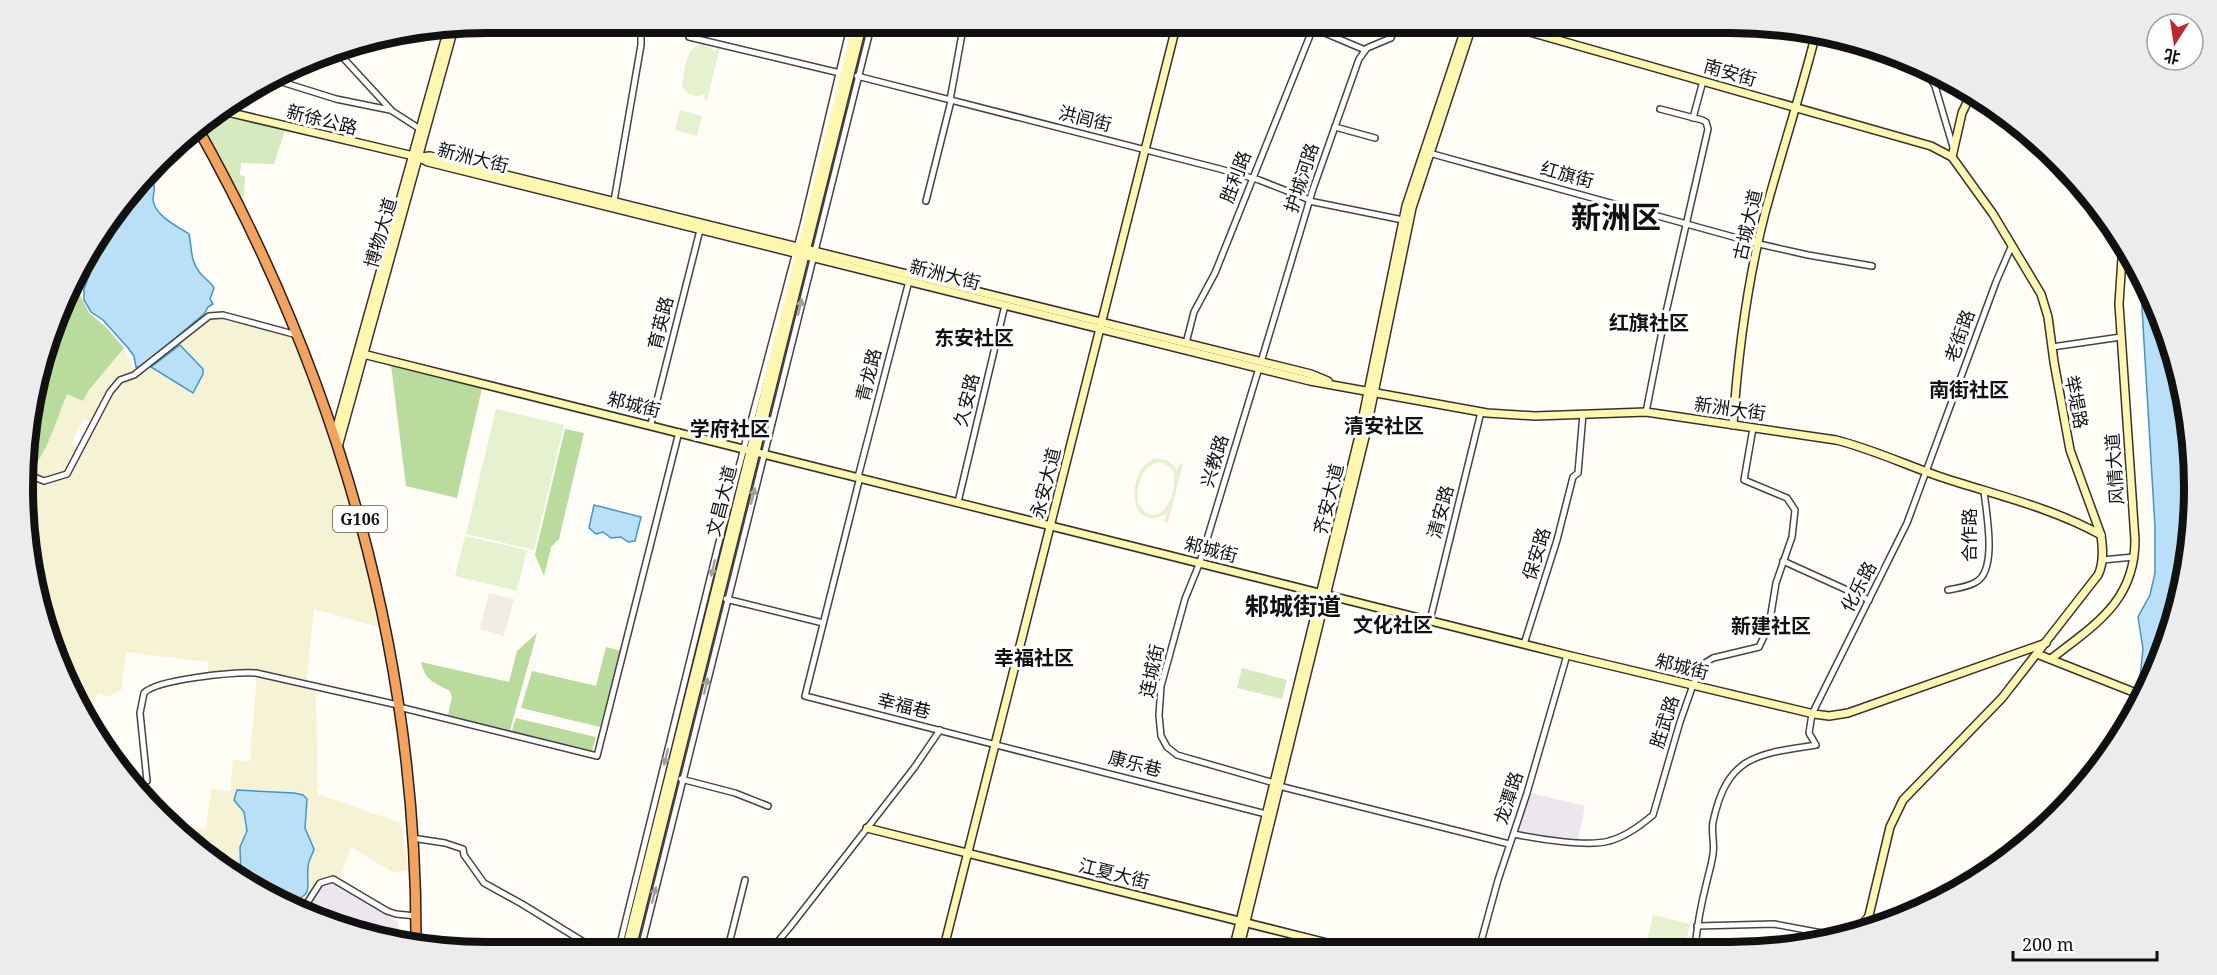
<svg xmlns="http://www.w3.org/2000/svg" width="2217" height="975" font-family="'Noto Serif','Noto Sans SC',serif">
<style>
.industrial{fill:#eee6ef}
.farmland{fill:#f6f3d4}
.green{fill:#d5ebbd}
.forest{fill:#b9dc9c}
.pitch{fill:#e6f2cf;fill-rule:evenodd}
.plaza{fill:#f1ede2}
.water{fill:#b9e0f7;stroke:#3f96cf;stroke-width:1.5}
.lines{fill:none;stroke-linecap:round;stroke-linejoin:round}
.street-casing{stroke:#444;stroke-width:8}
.secondary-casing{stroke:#333;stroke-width:10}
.highway-casing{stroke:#222;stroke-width:12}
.street{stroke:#fff;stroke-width:5}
.secondary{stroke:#fff6b0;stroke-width:7}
.highway{stroke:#f5a25d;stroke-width:9}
.oneway{fill:#a0a0a0}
.labels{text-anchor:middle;stroke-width:6;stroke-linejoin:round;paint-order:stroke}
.shield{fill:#fff;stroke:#585858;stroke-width:1.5}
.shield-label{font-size:16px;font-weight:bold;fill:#111}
.street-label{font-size:18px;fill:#111;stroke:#fff}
.neighbourhood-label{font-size:20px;font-weight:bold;fill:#111;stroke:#fff}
.district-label{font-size:24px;font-weight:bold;fill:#111;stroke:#fff}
.town-label{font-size:30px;font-weight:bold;fill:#111;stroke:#fff}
.rim{fill:none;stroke:#111;stroke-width:8}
</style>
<rect width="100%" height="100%" fill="#fffdf5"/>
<g class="industrial">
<polygon points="1531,793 1585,806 1578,841 1517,833 1524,804 1527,804"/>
<polygon points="332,881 398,922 398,938 338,928 304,912 323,883"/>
</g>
<g class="farmland">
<polygon points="222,317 294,339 349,496 371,576 376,610 378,627 314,609 306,686 316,689 318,794 401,823 408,870 394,873 351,847 340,878 329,875 320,879 299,910 255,890 181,837 162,814 177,816 176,826 206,829 211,789 230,791 233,760 250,761 257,671 247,670 208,674 208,662 126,652 122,689 108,697 98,693 84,719 47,637 27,549 29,477 44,483 65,479 69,476 112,393 119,384 135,377 167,353 205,320"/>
<polygon points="124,348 132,367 131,371 113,383 91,422 83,419 71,444 78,448 64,474 43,478 29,472 36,466 41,455 67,394 83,401 89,390"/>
</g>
<g class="green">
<polygon points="216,113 285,130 274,164 241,163 240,175 245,176 244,197 239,198 200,124"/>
<polygon points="1242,668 1287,680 1282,699 1237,688"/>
</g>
<g class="forest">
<path d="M72,290l9,7 8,16 17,14 18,21 -35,42 -6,11 -16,-7c-10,24 -20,61 -38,78l2,-75z"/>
<polygon points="391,365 482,388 457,498 406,486"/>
<polygon points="565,429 584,433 559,539 551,547 544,576 535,555"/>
<path d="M537,633l-27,97 -62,-15 4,-18 -2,-6c-15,-8 -25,-10 -29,-29l88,20 8,-31z"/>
<polygon points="606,647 621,651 600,727 521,708 532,671 596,686"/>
<polygon points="516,718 596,737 592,751 512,731"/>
</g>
<g class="pitch">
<path d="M702,44l8,3 5,5 1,-4h4l-13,52 -3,-1 1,-5c-11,4 -19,1 -23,-9 3,-15 3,-38 20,-41z"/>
<polygon points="680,110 702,116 697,136 675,130"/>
<polygon points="496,409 564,425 534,550 466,534"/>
<path d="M1155,458l14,3 8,9 3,-7 3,1 -15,59 -4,-1 2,-8c-40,21 -40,-45 -11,-56zM1162,462l10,7c9,19 -11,66 -33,36 -5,-16 4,-44 23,-43z"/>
<polygon points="465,536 527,550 517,591 455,576"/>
<polygon points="1653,915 1690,924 1684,949 1645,949"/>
</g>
<polygon class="plaza" points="489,593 514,599 504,636 480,629"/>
<g class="water">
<path d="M146,181l8,4c1,5 -1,10 -1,15 2,16 24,26 36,34 3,14 1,27 11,39 5,6 11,9 14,15l-4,11 3,5 -5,3 -4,7 -63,53h-5l-2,-11 -5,-7 -26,-29 -12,-8 -7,-12v-11l7,-19 -5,-16z"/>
<polygon points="2142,275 2179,367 2194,457 2190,549 2170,637 2116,746 2104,760 2139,687 2143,649 2138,617 2150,595 2155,573 2155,527 2141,291"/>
<polygon points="180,345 203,369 203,374 193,393 151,367"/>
<polygon points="594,505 641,517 635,541 628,542 621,537 611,538 603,532 596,534 589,528"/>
<path d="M237,790l57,3 9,2 4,4 -2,29 9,21c-2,7 -6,12 -6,18 -2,27 7,22 -19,39l-34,-16 -14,-10 -1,-33 7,-16 -3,-19 -10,-12z"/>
</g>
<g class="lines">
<defs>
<g id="street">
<polyline points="1313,28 1365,50"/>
<polyline points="689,37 840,73"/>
<polyline points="335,49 392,111 420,129"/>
<polyline points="1924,68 1935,86 1953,147"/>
<polyline points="857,76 1220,169 1259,180 1310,200"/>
<polyline points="269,78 336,99 390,110"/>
<polyline points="950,100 964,23"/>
<polyline points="1693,118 1703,81"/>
<polyline points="1335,127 1375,138"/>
<polyline points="1429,153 1759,244 1808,255 1872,266"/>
<polyline points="614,201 641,45 641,23"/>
<polyline points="926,201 951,101"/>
<polyline points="1309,201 1403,220"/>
<polyline points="1186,343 1194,312 1215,273 1315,23"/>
<polyline points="2052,347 2121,337"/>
<polyline points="1261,362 1313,189 1359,59 1367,48 1391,38 1396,23"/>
<polyline points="1259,368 1200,562 1185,599 1161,686 1159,715 1161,736 1167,747 1177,755 1274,783"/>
<polyline points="1646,412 1664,321 1708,129 1706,122 1702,120 1660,109"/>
<polyline points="651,424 700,230"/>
<polyline points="29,475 44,481 67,474 110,392 120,380 134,375 209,316 223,315 297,335"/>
<polyline points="858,477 909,281"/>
<polyline points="860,477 805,696 1266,814"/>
<polyline points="958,502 1005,305"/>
<polyline points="2102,560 2134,557"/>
<polyline points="1783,561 1869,600"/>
<path d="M1948,590c9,-2 20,-3 28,-8 22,-12 10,-70 8,-91"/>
<polyline points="726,599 823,623"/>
<polyline points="1430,620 1481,412"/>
<polyline points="1524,644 1557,540 1573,477 1578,473 1583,414"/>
<polyline points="399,707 597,756 679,432"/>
<polyline points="681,779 735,793 768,806"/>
<path d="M147,781l-7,-68 4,-20c13,-14 91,-21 112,-20l142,32"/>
<polyline points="1279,786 1509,844"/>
<path d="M1514,834c23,5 74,13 95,7 16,-4 31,-15 44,-26l27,-93 13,-37 12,-22 8,-5 46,-11 10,-21 7,-43 16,-46 3,-27 -8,-12 -43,-18 9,-52"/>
<polyline points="412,838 445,843 463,849 464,855 484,883 522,904 600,952"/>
<polyline points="302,911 320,883 333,879 387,911 396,914 416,916"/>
<polyline points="1697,926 1774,924 1838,936"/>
<polyline points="1855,931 1868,916"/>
<polyline points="1479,949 1498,880 1527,793 1567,655"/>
<path d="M1695,949c2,-23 6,-45 12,-68 2,-9 5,-18 6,-27 2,-10 -2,-21 0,-32 14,-66 43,-68 103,-77l-7,-12 3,-19 95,-191 89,-241 16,-37"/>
<polyline points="618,952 718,546 803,225 851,23"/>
<polyline points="640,952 872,23"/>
<polyline points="727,952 745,880"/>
<polyline points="769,952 790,927 914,768 940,730"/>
</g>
<g id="secondary">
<path d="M1498,23l433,123 21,11 41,57 48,80 7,23 6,45 16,88 31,85c2,14 3,28 -3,40l-96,123 -99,102 -13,27 -24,101"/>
<path d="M219,110l199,47 10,5 882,219 177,32 48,3 111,-4 190,28c36,9 70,25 105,37 54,18 110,30 160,58"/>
<polyline points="419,157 430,156 1311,374 1328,381"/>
<polyline points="1952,157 1962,113 1972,92"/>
<polyline points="363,354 1575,657 1814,714 1829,716 1848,713 2046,643"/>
<path d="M1733,425c5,-71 14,-143 32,-212 16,-59 35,-117 50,-176"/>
<polyline points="334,437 448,29"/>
<polyline points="338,447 454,28"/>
<polyline points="2037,654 2141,695"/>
<path d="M2051,659c43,-34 84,-57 84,-119l-16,-236 4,-61"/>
<polyline points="867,828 1355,950"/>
<polyline points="1233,950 1359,436 1406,206 1467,23"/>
<polyline points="1239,950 1365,437 1412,208 1473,23"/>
<polyline points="943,951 1177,23"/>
<polyline points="625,952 857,23"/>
<polyline points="631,952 863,23"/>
</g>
<path id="highway" d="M197,127c140,249 220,526 219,814"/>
</defs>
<use href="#street" class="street-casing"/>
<use href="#secondary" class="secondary-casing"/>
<use href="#highway" class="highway-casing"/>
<use href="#street" class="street"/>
<use href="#secondary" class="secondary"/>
<use href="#highway" class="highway"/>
</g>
<defs><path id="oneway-solid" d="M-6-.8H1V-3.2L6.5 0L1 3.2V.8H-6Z" transform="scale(1.5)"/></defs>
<g class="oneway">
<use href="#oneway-solid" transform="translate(800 307) rotate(-76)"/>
<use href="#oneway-solid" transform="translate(753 496) rotate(-76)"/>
<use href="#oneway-solid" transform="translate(713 568) rotate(104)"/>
<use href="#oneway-solid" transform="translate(706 686) rotate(-76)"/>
<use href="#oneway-solid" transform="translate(666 757) rotate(104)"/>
<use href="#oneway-solid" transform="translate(654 895) rotate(-76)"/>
</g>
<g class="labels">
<rect class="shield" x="333" y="506" width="54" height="26" rx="4.5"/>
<g class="shield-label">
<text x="360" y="525">G106</text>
</g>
<g class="street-label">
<text transform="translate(1730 73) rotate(16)" y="6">南安街</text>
<text transform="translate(1085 119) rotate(14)" y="6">洪闾街</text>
<text transform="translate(322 120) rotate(14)" y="6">新徐公路</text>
<text transform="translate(473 158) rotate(14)" y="6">新洲大街</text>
<text transform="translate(1567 175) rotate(15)" y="6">红旗街</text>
<text transform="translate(1236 177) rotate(-69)" y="6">胜利路</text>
<text transform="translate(1302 178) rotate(-72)" y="6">护城河路</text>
<text transform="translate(1748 225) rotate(-77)" y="6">古城大道</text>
<text transform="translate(381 233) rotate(-74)" y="6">博物大道</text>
<text transform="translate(945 275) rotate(14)" y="6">新洲大街</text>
<text transform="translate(661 323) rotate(-76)" y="6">育英路</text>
<text transform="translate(1960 336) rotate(-70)" y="6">老街路</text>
<text transform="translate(869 375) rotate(-76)" y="6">青龙路</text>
<text transform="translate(967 400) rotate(-76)" y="6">久安路</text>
<text transform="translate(2076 402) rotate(79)" y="6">举堤路</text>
<text transform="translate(634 405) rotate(14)" y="6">邾城街</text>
<text transform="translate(1730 409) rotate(8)" y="6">新洲大街</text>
<text transform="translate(1215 461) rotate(-73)" y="6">兴教路</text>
<text transform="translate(2115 469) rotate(-94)" y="6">风情大道</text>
<text transform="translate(1046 483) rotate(-76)" y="6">永安大道</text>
<text transform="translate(1329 499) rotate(-76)" y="6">齐安大道</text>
<text transform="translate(722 501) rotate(-76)" y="6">文昌大道</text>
<text transform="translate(1441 512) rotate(-75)" y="6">清安路</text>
<text transform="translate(1970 535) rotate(-90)" y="6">合作路</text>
<text transform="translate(1211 550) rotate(14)" y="6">邾城街</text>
<text transform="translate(1537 554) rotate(-73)" y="6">保安路</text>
<text transform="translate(1859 587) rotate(-62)" y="6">化乐路</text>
<text transform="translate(1682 667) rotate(14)" y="6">邾城街</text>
<text transform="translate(1152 671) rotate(-78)" y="6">连城街</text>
<text transform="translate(904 706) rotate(14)" y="6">幸福巷</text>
<text transform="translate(1665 722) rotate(-72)" y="6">胜武路</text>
<text transform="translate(1135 764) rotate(15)" y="6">康乐巷</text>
<text transform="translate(1509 798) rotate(-72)" y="6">龙潭路</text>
<text transform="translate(1114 874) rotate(14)" y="6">江夏大街</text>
</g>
<g class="neighbourhood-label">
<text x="1649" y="330">红旗社区</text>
<text x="974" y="345">东安社区</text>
<text x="1969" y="397">南街社区</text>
<text x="1384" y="433">清安社区</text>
<text x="730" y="436">学府社区</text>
<text x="1393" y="632">文化社区</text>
<text x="1771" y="633">新建社区</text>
<text x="1034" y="665">幸福社区</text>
</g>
<g class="district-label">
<text x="1293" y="615">邾城街道</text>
</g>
<g class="town-label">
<text x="1616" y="228">新洲区</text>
</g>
</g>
<path d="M0 0H2217V975H0ZM487 33H1730A454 454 0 0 1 2184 487V488A454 454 0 0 1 1730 942H487A454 454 0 0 1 33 488V487A454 454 0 0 1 487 33Z" fill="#ececec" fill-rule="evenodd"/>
<path class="rim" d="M487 33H1730A454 454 0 0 1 2184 487V488A454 454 0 0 1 1730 942H487A454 454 0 0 1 33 488V487A454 454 0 0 1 487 33Z"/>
<g transform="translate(2175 42) rotate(192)"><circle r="28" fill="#ffffff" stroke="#a0a0a0" stroke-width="1.5"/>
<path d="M0-4.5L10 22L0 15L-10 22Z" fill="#c4262e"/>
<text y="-9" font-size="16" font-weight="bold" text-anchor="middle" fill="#111111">北</text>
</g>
<path d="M2013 951v9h144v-9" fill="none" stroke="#111111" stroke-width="3"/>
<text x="2022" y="951" font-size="18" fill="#111111" stroke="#ffffff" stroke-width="4.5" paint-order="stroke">200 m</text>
</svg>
